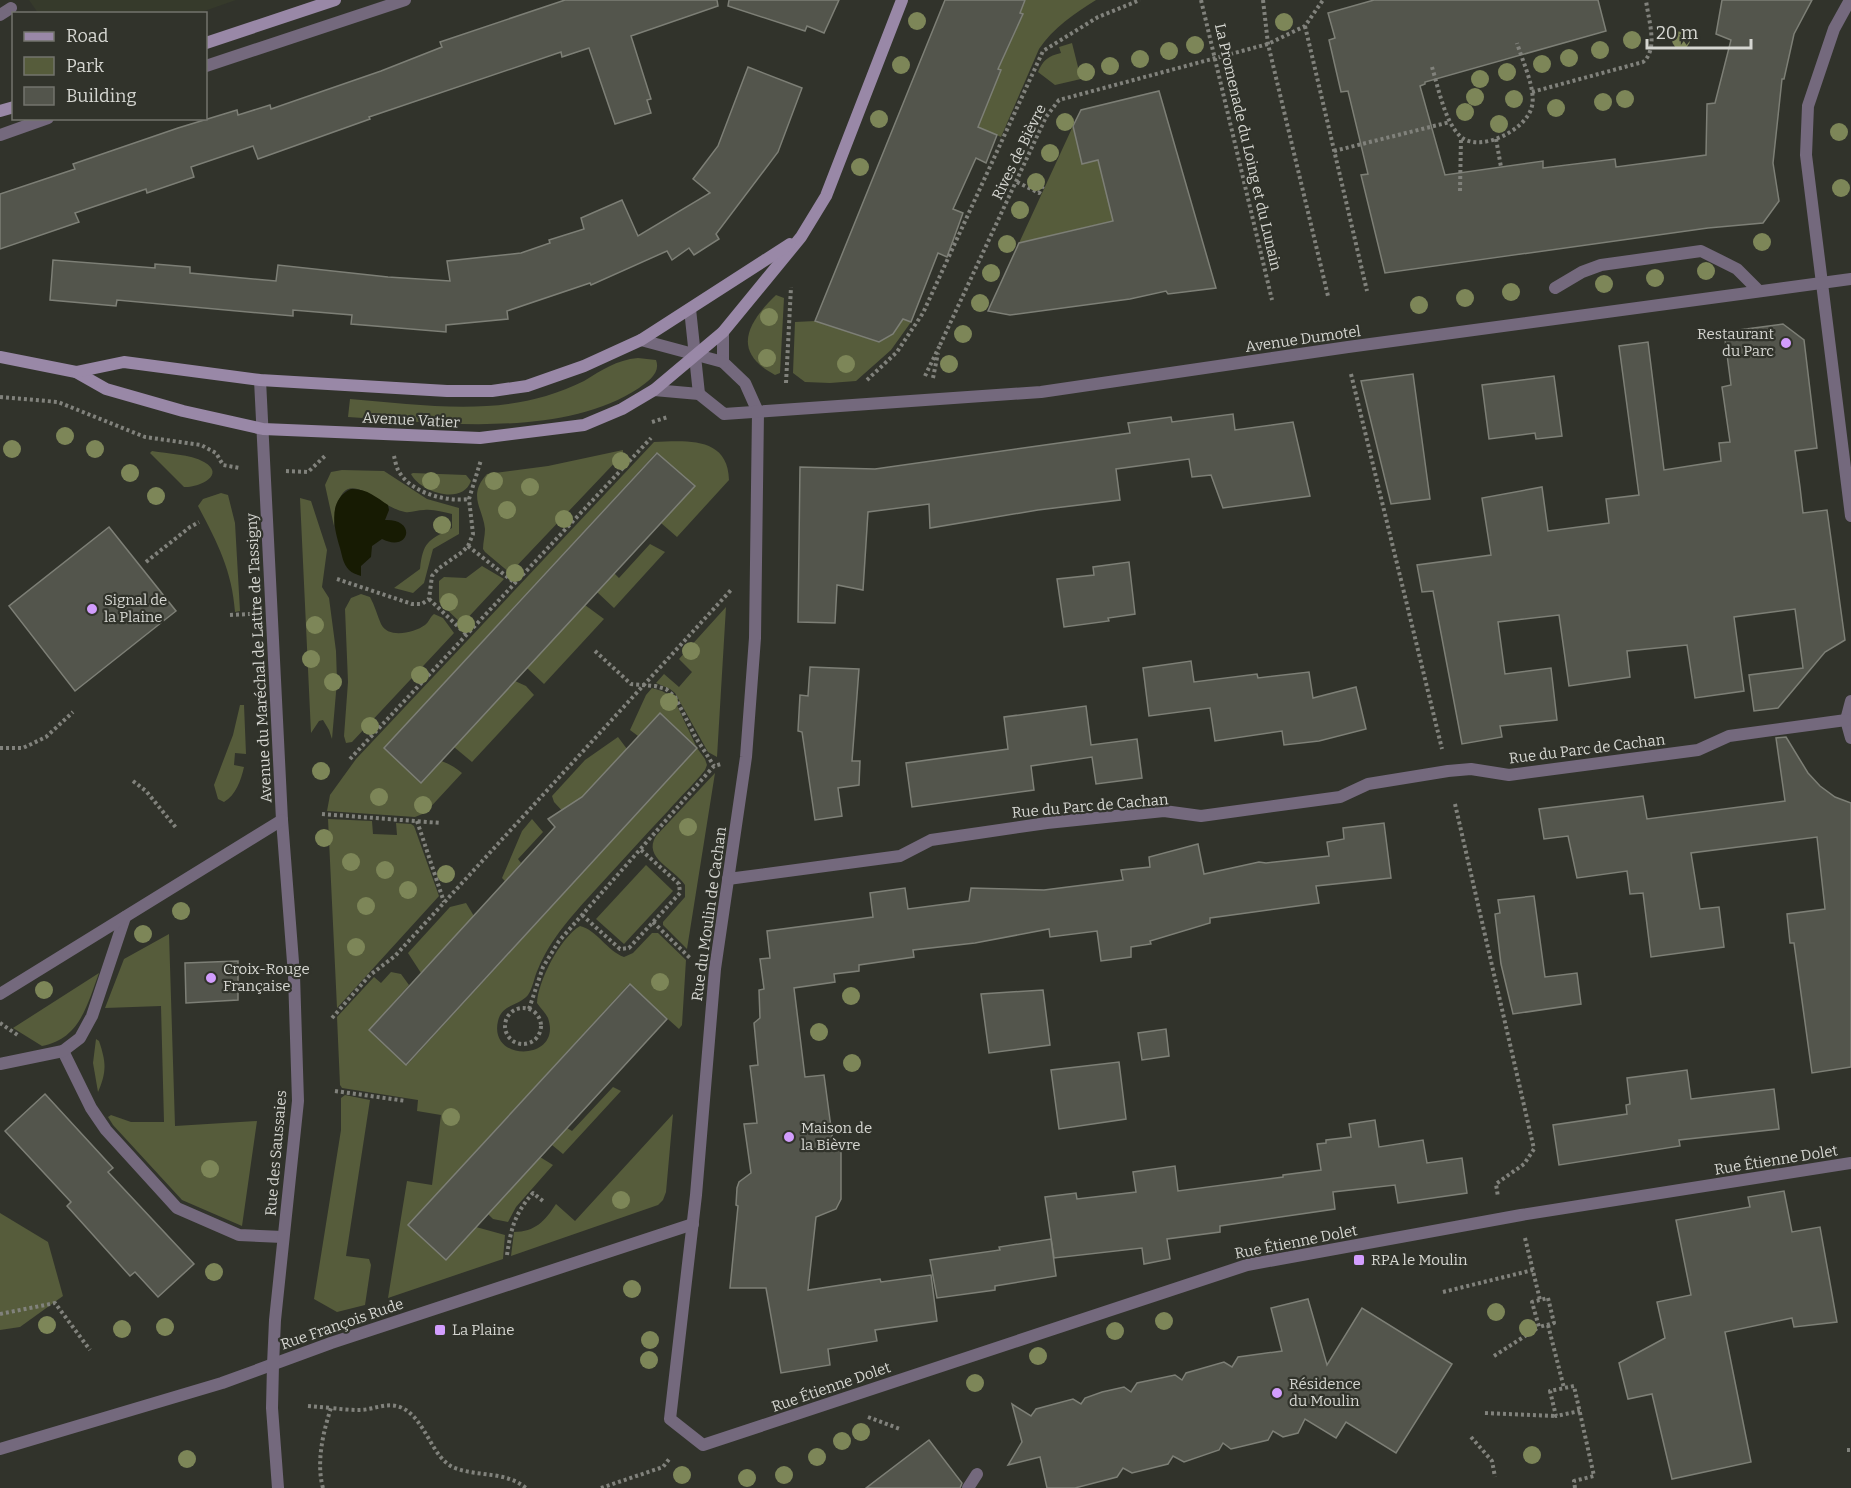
<svg xmlns="http://www.w3.org/2000/svg" width="1851" height="1488" font-family="Bitter,serif">
<style>
.built{fill:#363a2b}
.green{fill:#565c3b}
.water{fill:#171b03}
.building{fill:#53554c;stroke:#7d7f76;stroke-width:1.5}
.lines{fill:none;stroke-linecap:round;stroke-linejoin:round}
.path{stroke:#81827c;stroke-width:4;stroke-dasharray:3 3;stroke-linecap:butt}
.service{stroke:#74697d;stroke-width:12}
.pedestrian{stroke:#74697d;stroke-width:12}
.minor{stroke:#74697d;stroke-width:12}
.tertiary{stroke:#74697d;stroke-width:12}
.secondary{stroke:#9988a7;stroke-width:12}
.tree{fill:#7d8658}
.poi-dot{fill:#d29dfd;stroke:#31332b;stroke-width:2}
.labels{text-anchor:middle;stroke-width:4.5;stroke-linejoin:round;paint-order:stroke}
.street-label{font-size:15px;fill:#d5d6d1;stroke:#31332b}
.poi-label{font-size:15px;fill:#d5d6d1;stroke:#31332b;text-anchor:start}
</style>
<rect width="100%" height="100%" fill="#31332b"/>
<polygon class="built" points="29,0 236,0 196,14 38,13"/>
<g class="green">
<path d="M1025,0h71c-21,13 -43,28 -57,49l-38,88 -23,-10 20,-58 25,-54 -3,-2z"/>
<path d="M1072,43l9,36 -26,6 -17,-13c5,-12 10,-16 23,-19l-2,-6z"/>
<polygon points="1073,126 1082,164 1098,160 1106,191 1123,226 1099,224 1019,243"/>
<path d="M776,295l8,3 -4,75 -5,2c-43,-23 -29,-51 1,-80z"/>
<polygon points="903,319 911,322 891,350 856,381 830,383 805,382 793,373 795,322 815,321 871,339 874,332 887,337 893,334"/>
<path d="M638,358l18,2c5,13 -8,21 -17,28 -77,51 -202,35 -291,29l2,-18c65,5 132,16 196,-3 13,-4 26,-9 38,-15 18,-11 32,-21 54,-23z"/>
<path d="M654,442c32,-1 74,-6 75,38l-52,57 -16,-14 34,-37 -39,-33 -272,295c27,5 57,7 78,25l-37,40 -10,4 -88,-6 3,-16 26,-36z"/>
<path d="M623,450v4l-113,119 -25,-21 -2,-3c0,-7 2,-13 2,-20 -2,-21 -18,-33 2,-55l61,-8z"/>
<path d="M152,451c16,3 38,3 52,11 23,13 -6,26 -20,25l-34,-34z"/>
<path d="M342,470l42,1 43,28 32,9v26l-26,15 -9,34 -11,10 -19,-5 26,-19c3,-27 8,-29 32,-41v-14c-10,-2 -18,-5 -28,-4 -6,0 -13,3 -19,2 -31,-6 -65,-58 -71,14l-9,-41 6,-13z"/>
<path d="M413,473l53,2 5,6c-9,25 -51,11 -60,-7z"/>
<path d="M221,493l7,2 7,28 5,88 -5,1c-3,-42 -18,-70 -37,-106l5,-7z"/>
<polygon points="300,498 311,501 327,550 322,587 329,598 336,651 337,681 332,739 329,730 323,720 319,721 311,733"/>
<polygon points="650,544 665,552 614,608 597,592 614,573 619,578"/>
<polygon points="482,566 504,579 462,624 439,602 439,581 444,577 466,578"/>
<path d="M361,594l9,3c5,9 7,18 11,27 7,15 33,9 44,1 4,-3 5,-8 9,-11l9,4 11,15 -102,109 -6,1 -2,-7 4,-54 -3,-73 6,-11z"/>
<polygon points="585,605 604,619 544,684 527,668"/>
<polygon points="726,607 717,757 708,752 675,693 670,689 656,683 664,674 679,687 692,672 679,659"/>
<polygon points="515,681 526,686 534,695 472,762 454,747"/>
<path d="M652,688l10,3 11,6 24,51 8,11 2,6 -2,5c-11,14 -25,27 -37,41 -24,25 -47,51 -71,77 -22,24 -47,51 -59,81 -4,8 -5,19 -10,26 -9,11 -26,9 -30,26 -10,42 65,40 50,-3 -3,-6 -7,-9 -11,-15 1,-22 23,-65 43,-77 17,4 27,25 44,31l9,-4 19,-20h6l28,27 -4,65 -3,4 -50,-45 -221,241 38,35 30,-33 29,8 -2,24 -115,39 19,-117 25,4 9,-70 -24,-4 1,-11 -76,-12 -2,-3 -3,-68 37,-40 7,6 10,-11 10,2 8,11 -40,45 38,35 290,-317 -37,-35 -22,23 -8,-6 16,-35z"/>
<path d="M240,705h4l2,49 -11,-1 -1,12 10,2c-3,13 -8,28 -20,35l-6,-3 -4,-14 19,-50z"/>
<polygon points="618,737 627,749 566,815 554,802 552,796 585,760"/>
<path d="M715,773l-28,176 -24,-24v-3l22,-25v-12c-10,-16 -43,-27 -29,-49z"/>
<polygon points="328,819 372,821 373,834 397,835 396,823 411,824 414,826 439,896 337,1008"/>
<polygon points="532,819 543,832 518,859 521,863 505,881 502,878 522,831"/>
<polygon points="646,865 673,891 624,944 596,919"/>
<polygon points="466,903 474,916 421,973 408,953 450,907"/>
<polygon points="169,934 175,1126 257,1121 242,1226 182,1200 113,1125 108,1117 111,1115 131,1122 164,1122 161,1006 105,1008 124,959"/>
<path d="M99,973c-12,32 -19,66 -57,73l-29,-18z"/>
<path d="M96,1039l3,2c7,21 8,30 -1,51l-5,-29z"/>
<polygon points="613,1087 621,1091 563,1154 552,1145 567,1128 572,1131"/>
<polygon points="345,1095 370,1100 346,1256 369,1259 371,1265 365,1305 337,1312 314,1299 341,1130 341,1098"/>
<path d="M673,1114l-7,78 -3,8 -5,5 -147,51 3,-24c21,0 31,-11 42,-28l19,17z"/>
<polygon points="540,1157 553,1165 516,1207 508,1222 493,1219 488,1214"/>
<polygon points="0,1213 48,1242 63,1296 20,1327 0,1330"/>
</g>
<path class="water" d="M351,489c15,-1 25,8 37,16l1,5 -4,10c33,-1 24,33 -3,19l-10,7 -1,11 -10,9v10c-5,-2 -9,-3 -12,-6 -6,-6 -7,-15 -9,-22 -6,-20 -13,-48 11,-59z"/>
<g class="building">
<polygon points="565,0 717,0 718,6 631,36 651,99 647,100 651,113 615,124 589,48 562,57 561,52 369,117 370,119 258,159 253,146 191,167 194,177 147,193 146,189 75,213 79,222 0,249 0,194 75,169 73,164 178,128 237,110 238,115 270,105 271,109 381,71 442,47 440,42"/>
<polygon points="729,0 839,0 824,33 807,26 805,31 728,6"/>
<polygon points="945,0 1025,0 1020,13 1023,14 998,69 1001,70 978,127 997,135 986,163 976,158 953,209 963,213 947,257 938,253 911,322 903,319 893,334 879,342 815,321"/>
<polygon points="1374,0 1598,0 1606,31 1425,82 1425,84 1420,86 1445,175 1543,161 1543,168 1615,159 1616,167 1706,155 1707,104 1715,103 1731,40 1716,34 1722,0 1812,0 1794,34 1784,79 1782,79 1773,163 1779,201 1763,223 1708,228 1385,273 1361,175 1368,174 1348,91 1341,92 1329,40 1335,38 1328,13"/>
<polygon points="748,67 802,88 778,152 716,234 719,239 694,255 689,248 672,260 667,251 591,285 590,283 507,311 508,319 446,325 446,332 351,324 352,315 293,310 293,316 117,300 116,306 50,300 53,260 155,268 155,264 190,267 190,273 276,281 278,265 388,277 450,281 447,261 521,253 550,243 549,240 584,229 581,218 622,200 638,236 710,193 693,179 718,146"/>
<polygon points="1159,91 1216,288 1168,294 1166,291 1130,299 1010,315 988,311 1019,243 1113,221 1098,160 1082,164 1073,126 1081,110"/>
<polygon points="1783,324 1804,340 1817,448 1795,451 1800,487 1803,513 1827,510 1845,640 1825,652 1778,708 1754,711 1749,675 1803,668 1795,609 1734,617 1744,691 1695,698 1687,645 1627,651 1630,677 1569,686 1559,615 1498,622 1505,674 1551,668 1557,720 1500,726 1502,737 1462,744 1433,591 1422,592 1417,565 1491,555 1482,498 1542,487 1548,531 1609,523 1606,499 1639,495 1619,346 1648,342 1664,470 1721,461 1719,443 1730,442 1722,387 1731,385 1724,332"/>
<polygon points="1413,374 1430,499 1391,504 1361,381"/>
<polygon points="1554,376 1562,436 1536,439 1535,433 1489,439 1482,385"/>
<polygon points="1233,414 1235,430 1293,422 1310,496 1223,508 1211,475 1192,477 1189,459 1116,469 1120,500 1038,510 930,528 929,504 868,512 863,590 837,585 835,623 798,622 800,467 875,469 1130,433 1128,423 1171,417 1172,422"/>
<polygon points="657,453 695,486 421,783 384,748"/>
<polygon points="109,527 176,611 75,691 9,606"/>
<polygon points="1129,562 1135,614 1108,618 1109,621 1064,627 1057,579 1094,575 1093,567"/>
<polygon points="1191,661 1194,682 1257,674 1258,678 1309,672 1313,698 1356,687 1366,729 1319,741 1284,745 1282,731 1215,741 1210,708 1149,716 1143,668"/>
<polygon points="810,667 859,669 852,761 860,761 859,785 838,788 842,816 815,820 802,732 798,731 800,695 808,696"/>
<polygon points="1086,706 1091,745 1137,739 1142,778 1096,784 1092,757 1031,766 1034,790 912,807 906,763 1008,749 1004,717"/>
<polygon points="660,713 697,748 406,1065 369,1030 555,827 548,819 582,797"/>
<polygon points="1786,737 1808,773 1820,786 1835,797 1851,803 1851,1067 1812,1073 1794,943 1790,943 1787,914 1825,909 1817,837 1691,853 1700,909 1719,907 1724,947 1651,957 1643,893 1630,894 1627,871 1577,878 1568,836 1544,839 1539,809 1643,796 1647,819 1785,801 1776,738"/>
<polygon points="1384,823 1391,878 1316,886 1319,903 1210,918 1210,923 1150,941 1151,944 1131,947 1131,957 1101,961 1097,931 1050,937 1049,929 975,943 913,950 914,957 859,965 859,971 834,974 835,982 794,988 805,1077 824,1075 834,1150 841,1149 841,1199 836,1209 816,1217 808,1290 880,1279 881,1282 931,1275 937,1321 875,1330 877,1341 828,1349 830,1365 781,1373 766,1288 730,1288 738,1206 736,1205 737,1188 739,1182 751,1173 744,1124 757,1123 750,1066 758,1065 754,1023 760,1018 759,990 764,989 760,959 770,958 767,931 873,917 870,893 905,888 908,909 969,901 971,888 1044,890 1123,880 1121,870 1150,867 1149,857 1198,844 1204,874 1259,862 1266,863 1329,856 1327,842 1344,839 1343,828"/>
<polygon points="1534,896 1545,977 1577,973 1581,1004 1513,1014 1501,964 1495,914 1500,913 1498,900"/>
<polygon points="238,961 238,1000 186,1003 185,963"/>
<polygon points="630,984 667,1019 446,1260 408,1225"/>
<polygon points="1043,990 1050,1045 989,1053 981,994"/>
<polygon points="1166,1029 1169,1056 1142,1060 1138,1033"/>
<polygon points="1119,1062 1126,1119 1059,1129 1051,1070"/>
<polygon points="1687,1070 1691,1099 1774,1089 1779,1129 1679,1140 1680,1146 1559,1165 1553,1125 1627,1114 1626,1105 1630,1104 1627,1078"/>
<polygon points="45,1094 113,1168 108,1172 194,1264 158,1297 135,1272 130,1276 67,1206 71,1202 5,1131"/>
<polygon points="1375,1120 1379,1147 1423,1140 1427,1163 1462,1158 1467,1193 1398,1203 1395,1185 1333,1192 1335,1209 1220,1226 1220,1232 1167,1239 1170,1259 1144,1264 1142,1248 1054,1258 1045,1197 1076,1193 1077,1199 1136,1192 1133,1172 1175,1166 1178,1191 1283,1177 1283,1175 1321,1170 1317,1144 1326,1143 1326,1140 1351,1137 1349,1124"/>
<polygon points="1784,1191 1792,1232 1820,1227 1837,1322 1794,1327 1792,1318 1725,1332 1751,1462 1672,1479 1652,1394 1628,1399 1619,1363 1665,1338 1657,1302 1691,1295 1676,1220 1750,1207 1748,1197"/>
<polygon points="1051,1239 1056,1276 995,1286 995,1290 937,1298 930,1260 1000,1250 999,1247"/>
<polygon points="1308,1299 1327,1365 1362,1308 1452,1364 1396,1453 1346,1422 1336,1438 1305,1419 1298,1433 1283,1437 1273,1431 1268,1440 1231,1449 1223,1443 1219,1450 1184,1462 1173,1456 1168,1464 1132,1473 1123,1468 1117,1477 1075,1488 1047,1488 1040,1457 1008,1465 1022,1442 1012,1404 1031,1416 1036,1409 1073,1399 1081,1404 1085,1398 1102,1392 1124,1387 1131,1392 1137,1383 1175,1375 1182,1380 1186,1373 1224,1362 1232,1367 1238,1357 1282,1351 1271,1308"/>
<polygon points="929,1440 962,1483 960,1488 866,1488"/>
</g>
<g class="lines">
<g class="path">
<polyline points="1201,0 1272,300"/>
<polyline points="1263,0 1268,44 1328,296"/>
<polyline points="1305,26 1367,291"/>
<path d="M1432,67c6,20 13,55 28,69 19,18 67,-6 72,-30 4,-17 -10,-46 -15,-63"/>
<path d="M1532,92l111,-30c16,-13 5,-43 3,-62"/>
<polyline points="1496,139 1501,167"/>
<polyline points="1334,151 1450,122"/>
<polyline points="1017,182 1039,193 1043,186 1045,187"/>
<polyline points="1460,191 1461,137"/>
<polyline points="940,345 1046,117 1059,100 1268,44 1305,26 1323,0"/>
<polyline points="1351,374 1442,749"/>
<polyline points="925,376 940,345"/>
<polyline points="933,378 938,353"/>
<polyline points="867,380 897,352 923,313 1043,51 1098,17 1140,0"/>
<polyline points="786,383 791,287"/>
<polyline points="0,397 58,402 145,437 201,445 216,453 223,465 240,468"/>
<polyline points="652,422 668,417"/>
<path d="M394,456c1,4 2,10 4,14 12,23 48,32 71,29"/>
<polyline points="286,471 308,472 326,455"/>
<polyline points="468,546 515,583"/>
<polyline points="146,562 190,527 199,522"/>
<polyline points="337,579 412,604 422,604 429,599 432,576 438,569 462,552 468,546 473,534 469,499 481,460"/>
<polyline points="429,599 467,635"/>
<polyline points="230,615 250,614"/>
<polyline points="595,651 631,684 655,686 666,689 675,697 696,738 714,766"/>
<polyline points="0,748 23,748 46,737 73,712"/>
<polyline points="350,759 651,438"/>
<polyline points="133,781 146,791 177,829"/>
<polyline points="1455,804 1534,1149 1524,1164 1496,1184 1498,1197"/>
<polyline points="322,814 441,823"/>
<polyline points="417,821 444,902"/>
<polyline points="582,915 620,949 629,948 680,893 679,884 640,849"/>
<polyline points="653,922 691,959"/>
<circle cx="523" cy="1026" r="18"/>
<polyline points="529,1009 543,967 559,941 714,766 721,764"/>
<polyline points="332,1018 370,975 395,956 731,590"/>
<polyline points="0,1023 19,1036"/>
<polyline points="335,1091 406,1101"/>
<polyline points="1525,1238 1540,1300"/>
<path d="M507,1255c4,-27 8,-42 26,-62l10,8"/>
<polyline points="1443,1292 1533,1270"/>
<polygon points="1548,1298 1554,1323 1539,1327 1532,1302"/>
<polyline points="0,1314 55,1303 90,1350"/>
<polyline points="1548,1325 1564,1388"/>
<polyline points="1494,1356 1539,1327"/>
<polyline points="308,1406 331,1408"/>
<polyline points="1485,1413 1556,1416"/>
<polyline points="868,1417 900,1429"/>
<polyline points="1471,1437 1492,1461 1495,1477"/>
<polyline points="1847,1450 1851,1450"/>
<path d="M323,1488c-7,-25 0,-56 8,-80 9,1 19,2 28,2 14,0 27,-8 41,-3 26,10 31,52 55,61 24,9 50,3 71,20"/>
<polyline points="601,1488 663,1467 670,1458"/>
<polyline points="1575,1488 1574,1481 1594,1476 1574,1386 1550,1391 1556,1416 1580,1411"/>
</g>
<g class="service">
<polyline points="0,15 11,8"/>
<polyline points="206,66 405,0"/>
<polyline points="0,135 48,118"/>
<polyline points="1555,288 1582,272 1601,265 1701,251 1737,269 1759,291"/>
<polyline points="63,1051 91,1108 106,1130 177,1208 239,1235 283,1237"/>
<polyline points="0,1064 63,1051 80,1038 92,1016 125,917"/>
</g>
<polyline class="pedestrian" points="968,1488 977,1474"/>
<g class="minor">
<polyline points="1850,0 1834,29 1808,106 1806,155 1851,516"/>
<polyline points="758,412 755,638 746,757 715,969 696,1195 670,1419 703,1445 1247,1265 1521,1215 1851,1163"/>
<polyline points="1851,701 1846,720 1851,738"/>
<polyline points="728,879 900,856 931,840 1047,823 1164,811 1201,816 1340,797 1368,784 1448,771 1471,769 1509,775 1698,750 1729,736 1846,720"/>
<polyline points="0,1449 222,1383 331,1343 693,1224"/>
</g>
<g class="tertiary">
<polyline points="690,309 699,394"/>
<polyline points="723,332 723,362 745,383 758,412"/>
<polyline points="641,340 723,362"/>
<polyline points="260,380 282,820 294,975 298,1101 275,1320 273,1365 272,1408 278,1488"/>
<polyline points="654,390 699,394 724,414 1041,392 1348,347 1851,279"/>
<polyline points="0,994 282,820"/>
</g>
<g class="secondary">
<polyline points="206,43 335,0"/>
<polyline points="0,111 14,107"/>
<polyline points="0,357 76,372 106,389 183,411 263,429 480,438 584,425 622,409 654,390 723,332 801,237 826,196 902,0"/>
<polyline points="76,372 124,362 260,380 447,391 492,391 527,386 584,366 641,340 790,244"/>
</g>
</g>
<g class="tree">
<circle cx="917" cy="21" r="9"/>
<circle cx="1284" cy="22" r="9"/>
<circle cx="1632" cy="40" r="9"/>
<circle cx="1681" cy="40" r="9"/>
<circle cx="1195" cy="45" r="9"/>
<circle cx="1600" cy="50" r="9"/>
<circle cx="1169" cy="51" r="9"/>
<circle cx="1569" cy="58" r="9"/>
<circle cx="1140" cy="59" r="9"/>
<circle cx="1542" cy="64" r="9"/>
<circle cx="901" cy="65" r="9"/>
<circle cx="1110" cy="66" r="9"/>
<circle cx="1086" cy="72" r="9"/>
<circle cx="1507" cy="72" r="9"/>
<circle cx="1480" cy="79" r="9"/>
<circle cx="1475" cy="97" r="9"/>
<circle cx="1514" cy="99" r="9"/>
<circle cx="1625" cy="99" r="9"/>
<circle cx="1603" cy="102" r="9"/>
<circle cx="1556" cy="108" r="9"/>
<circle cx="1465" cy="112" r="9"/>
<circle cx="879" cy="119" r="9"/>
<circle cx="1065" cy="122" r="9"/>
<circle cx="1499" cy="124" r="9"/>
<circle cx="1839" cy="132" r="9"/>
<circle cx="1050" cy="153" r="9"/>
<circle cx="860" cy="167" r="9"/>
<circle cx="1036" cy="182" r="9"/>
<circle cx="1841" cy="188" r="9"/>
<circle cx="1020" cy="210" r="9"/>
<circle cx="1762" cy="242" r="9"/>
<circle cx="1007" cy="244" r="9"/>
<circle cx="1706" cy="271" r="9"/>
<circle cx="991" cy="273" r="9"/>
<circle cx="1655" cy="278" r="9"/>
<circle cx="1604" cy="284" r="9"/>
<circle cx="1511" cy="292" r="9"/>
<circle cx="1465" cy="298" r="9"/>
<circle cx="980" cy="303" r="9"/>
<circle cx="1419" cy="305" r="9"/>
<circle cx="769" cy="317" r="9"/>
<circle cx="963" cy="334" r="9"/>
<circle cx="767" cy="358" r="9"/>
<circle cx="846" cy="364" r="9"/>
<circle cx="949" cy="364" r="9"/>
<circle cx="65" cy="436" r="9"/>
<circle cx="12" cy="449" r="9"/>
<circle cx="95" cy="449" r="9"/>
<circle cx="621" cy="461" r="9"/>
<circle cx="130" cy="473" r="9"/>
<circle cx="431" cy="481" r="9"/>
<circle cx="494" cy="481" r="9"/>
<circle cx="530" cy="487" r="9"/>
<circle cx="156" cy="496" r="9"/>
<circle cx="507" cy="510" r="9"/>
<circle cx="564" cy="519" r="9"/>
<circle cx="442" cy="525" r="9"/>
<circle cx="515" cy="573" r="9"/>
<circle cx="449" cy="602" r="9"/>
<circle cx="466" cy="624" r="9"/>
<circle cx="315" cy="625" r="9"/>
<circle cx="691" cy="651" r="9"/>
<circle cx="311" cy="659" r="9"/>
<circle cx="420" cy="675" r="9"/>
<circle cx="333" cy="682" r="9"/>
<circle cx="669" cy="702" r="9"/>
<circle cx="370" cy="726" r="9"/>
<circle cx="321" cy="771" r="9"/>
<circle cx="379" cy="797" r="9"/>
<circle cx="423" cy="805" r="9"/>
<circle cx="688" cy="827" r="9"/>
<circle cx="324" cy="838" r="9"/>
<circle cx="351" cy="862" r="9"/>
<circle cx="385" cy="870" r="9"/>
<circle cx="446" cy="874" r="9"/>
<circle cx="408" cy="890" r="9"/>
<circle cx="366" cy="906" r="9"/>
<circle cx="181" cy="911" r="9"/>
<circle cx="143" cy="934" r="9"/>
<circle cx="356" cy="947" r="9"/>
<circle cx="660" cy="982" r="9"/>
<circle cx="44" cy="990" r="9"/>
<circle cx="851" cy="996" r="9"/>
<circle cx="819" cy="1032" r="9"/>
<circle cx="852" cy="1063" r="9"/>
<circle cx="451" cy="1117" r="9"/>
<circle cx="210" cy="1169" r="9"/>
<circle cx="621" cy="1200" r="9"/>
<circle cx="214" cy="1272" r="9"/>
<circle cx="632" cy="1289" r="9"/>
<circle cx="1496" cy="1312" r="9"/>
<circle cx="1164" cy="1321" r="9"/>
<circle cx="47" cy="1325" r="9"/>
<circle cx="165" cy="1327" r="9"/>
<circle cx="1528" cy="1328" r="9"/>
<circle cx="122" cy="1329" r="9"/>
<circle cx="1115" cy="1331" r="9"/>
<circle cx="650" cy="1340" r="9"/>
<circle cx="1038" cy="1356" r="9"/>
<circle cx="649" cy="1360" r="9"/>
<circle cx="975" cy="1383" r="9"/>
<circle cx="861" cy="1432" r="9"/>
<circle cx="842" cy="1441" r="9"/>
<circle cx="1532" cy="1455" r="9"/>
<circle cx="817" cy="1457" r="9"/>
<circle cx="187" cy="1459" r="9"/>
<circle cx="682" cy="1475" r="9"/>
<circle cx="784" cy="1475" r="9"/>
<circle cx="747" cy="1478" r="9"/>
</g>
<g class="poi-dot">
<circle cx="1786" cy="343" r="6"/>
<circle cx="92" cy="609" r="6"/>
<circle cx="211" cy="978" r="6"/>
<circle cx="789" cy="1137" r="6"/>
<rect x="1353" y="1254" width="12" height="12" rx="3"/>
<rect x="434" y="1324" width="12" height="12" rx="3"/>
<circle cx="1277" cy="1393" r="6"/>
</g>
<g class="labels">
<g class="street-label">
<text transform="translate(1248 147) rotate(77)" y="5">La Promenade du Loing et du Lunain</text>
<text transform="translate(1019 152) rotate(-64)" y="5">Rives de Bièvre</text>
<text transform="translate(1303 339) rotate(-8)" y="5">Avenue Dumotel</text>
<text transform="translate(411 420) rotate(3)" y="5">Avenue Vatier</text>
<text transform="translate(259 658) rotate(-93)" y="5">Avenue du Maréchal de Lattre de Tassigny</text>
<text transform="translate(1587 749) rotate(-7)" y="5">Rue du Parc de Cachan</text>
<text transform="translate(1090 806) rotate(-5)" y="5">Rue du Parc de Cachan</text>
<text transform="translate(709 914) rotate(-82)" y="5">Rue du Moulin de Cachan</text>
<text transform="translate(276 1153) rotate(-85)" y="5">Rue des Saussaies</text>
<text transform="translate(1776 1160) rotate(-9)" y="5">Rue Étienne Dolet</text>
<text transform="translate(1296 1242) rotate(-11)" y="5">Rue Étienne Dolet</text>
<text transform="translate(342 1324) rotate(-19)" y="5">Rue François Rude</text>
<text transform="translate(831 1387) rotate(-19)" y="5">Rue Étienne Dolet</text>
</g>
<g class="poi-label">
<text x="1774" y="339" text-anchor="end">Restaurant<tspan x="1774" dy="17">du Parc</tspan></text>
<text x="104" y="605">Signal de<tspan x="104" dy="17">la Plaine</tspan></text>
<text x="223" y="974">Croix-Rouge<tspan x="223" dy="17">Française</tspan></text>
<text x="801" y="1133">Maison de<tspan x="801" dy="17">la Bièvre</tspan></text>
<text x="1371" y="1265">RPA le Moulin</text>
<text x="452" y="1335">La Plaine</text>
<text x="1289" y="1389">Résidence<tspan x="1289" dy="17">du Moulin</tspan></text>
</g>
</g>
<rect x="12" y="12" width="195" height="108" fill="#31332b" stroke="#73746d" stroke-width="1.5"/>
<rect x="24" y="32" width="30" height="9" fill="#9988a7" stroke="#73746d" stroke-width="1.5"/>
<text x="66" y="42" font-size="18" fill="#d5d6d1">Road</text>
<rect x="24" y="57" width="30" height="18" fill="#565c3b" stroke="#73746d" stroke-width="1.5"/>
<text x="66" y="72" font-size="18" fill="#d5d6d1">Park</text>
<rect x="24" y="87" width="30" height="18" fill="#53554c" stroke="#73746d" stroke-width="1.5"/>
<text x="66" y="102" font-size="18" fill="#d5d6d1">Building</text>
<path d="M1647 39v9h104v-9" fill="none" stroke="#d5d6d1" stroke-width="3"/>
<text x="1656" y="39" font-size="18" fill="#d5d6d1" stroke="#31332b" stroke-width="4.5" paint-order="stroke">20 m</text>
</svg>
